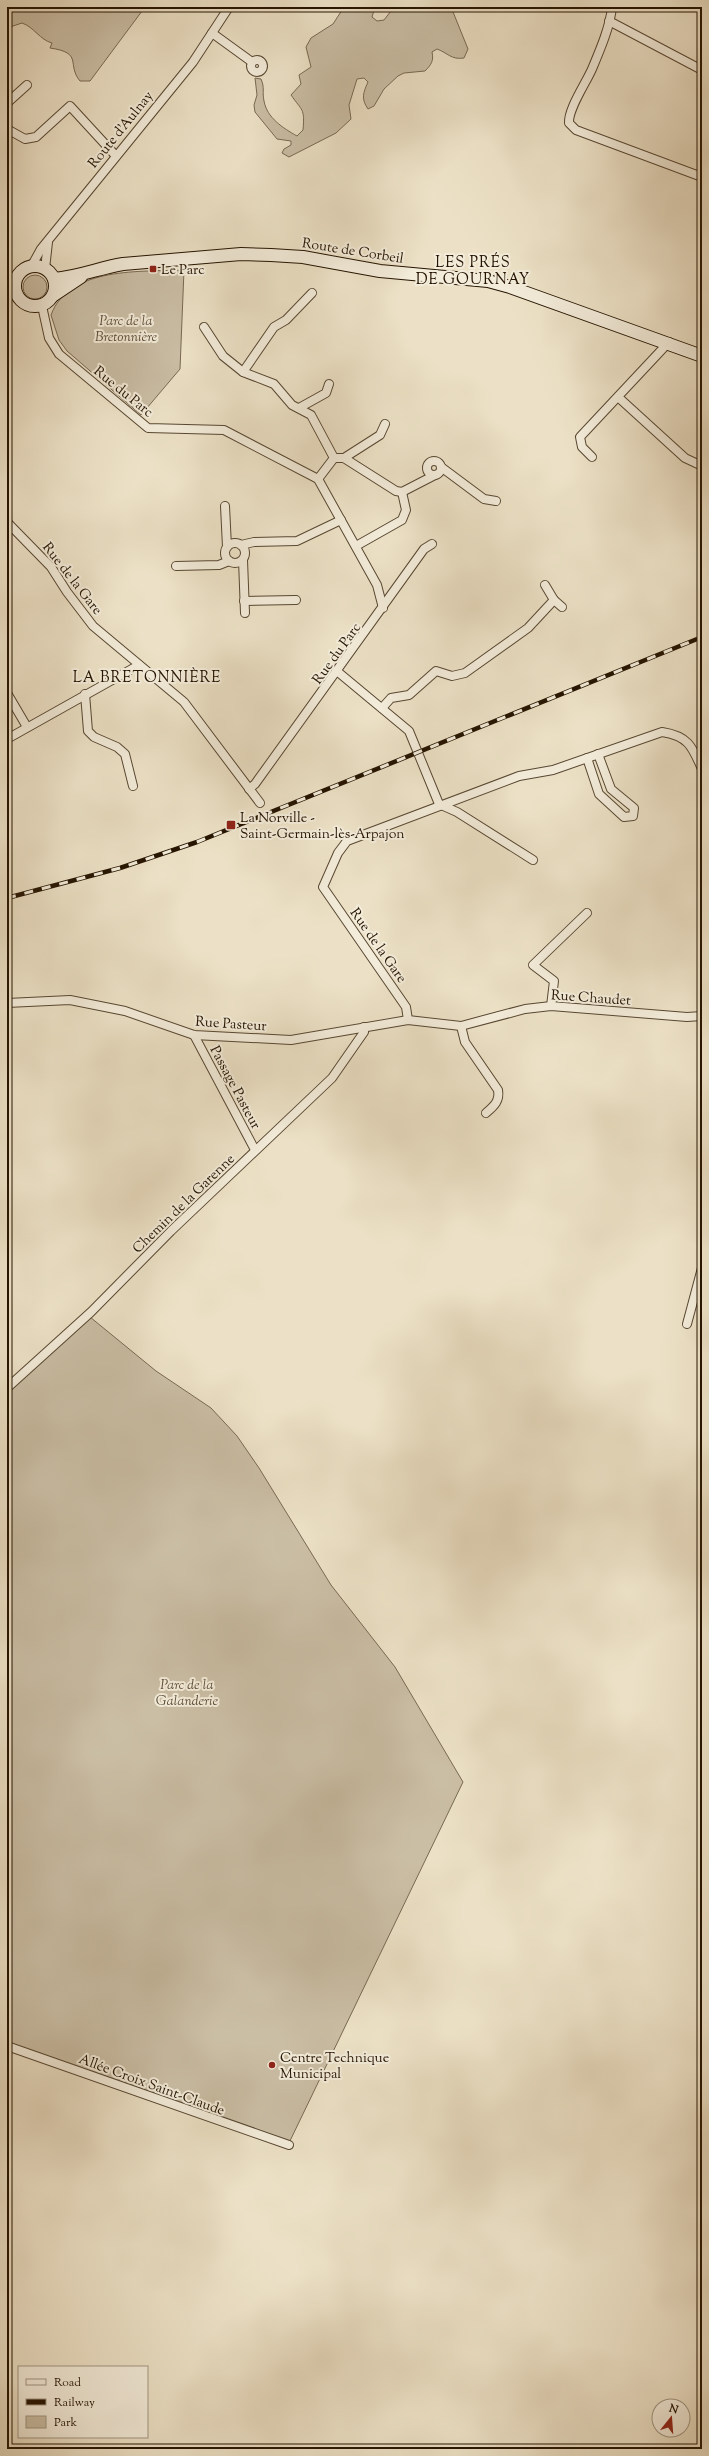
<svg xmlns="http://www.w3.org/2000/svg" width="709" height="2456" font-family="'Sorts Mill Goudy',serif">
<style>
.green{fill:#cabea5;stroke:#786953}
.lines{fill:none;stroke-linecap:round;stroke-linejoin:round}
.minor-casing{stroke:#574732;stroke-width:10}
.secondary-casing{stroke:#251401;stroke-width:14}
.minor{stroke:#f3ecda;stroke-width:8}
.secondary{stroke:#f3ecda;stroke-width:12}
.rail-casing{stroke:#251401;stroke-width:4.5}
.rail{stroke:#f3ecda;stroke-width:3;stroke-dasharray:9;stroke-linecap:butt}
.poi-dot{fill:#8f2418;stroke:#f3ecda;stroke-width:1.5}
.labels{text-anchor:middle;stroke-width:4;stroke-linejoin:round;paint-order:stroke}
.street-label{font-size:14px;fill:#251401;stroke:#f3ecda}
.poi-label{font-size:14px;fill:#251401;stroke:#f3ecda;text-anchor:start}
.park-label{font-size:14px;font-style:italic;fill:#5f503a;stroke:#f3ecda}
.neighbourhood-label{font-size:15px;letter-spacing:1px;fill:#251401;stroke:#f3ecda}
</style>
<rect width="100%" height="100%" fill="#ece1c6"/>
<filter id="stains"><feTurbulence type="fractalNoise" baseFrequency=".005" numOctaves="4"/><feColorMatrix values="0 0 0 0 .2 0 0 0 0 .09 0 0 0 0 .02 0 0 0 .5 -.17"/></filter>
<radialGradient id="worn" r=".72"><stop offset=".6" stop-color="#630" stop-opacity="0"/><stop offset="1" stop-color="#630" stop-opacity=".3"/></radialGradient>
<g class="green">
<path d="M7,7h138l-55,74h-10c-14,-17 4,-28 -30,-33l2,-5c-12,-3 -18,-16 -30,-20l-15,5z"/>
<path d="M344,7h31l-3,10 5,4 7,-1 10,-13h57l17,42 -4,9c-13,2 -16,-5 -27,-9l-5,3c2,9 -1,13 -7,19l-21,2 -6,3 -14,13 -10,17 -6,3c-7,-10 -5,-16 0,-27l-4,-4 -7,1 -8,26 2,14 -15,14 -47,24 -7,-4 2,-4 7,-4v-4l-14,-2 -22,-27 -1,-7 3,-10 -2,-17 6,1c4,9 1,13 3,22 3,17 19,27 33,35l6,-6c2,-22 -1,-19 -12,-35l10,-11 -2,-9 12,-8 -5,-20 5,-9 22,-14z"/>
<path d="M184,270l-4,99 -39,46 -74,-64 -8,-11 -8,-25c18,-49 91,-43 133,-45z"/>
<circle cx="35" cy="287" r="12"/>
<polygon points="90,1317 156,1371 211,1408 237,1436 259,1468 331,1585 395,1667 463,1782 288,2145 7,2045 7,1389"/>
</g>
<g class="lines">
<defs>
<g id="minor">
<path d="M612,7c-2,20 -12,43 -20,62 -6,14 -24,40 -23,54l7,7 126,47"/>
<polyline points="609,21 702,70"/>
<polyline points="212,33 252,62"/>
<circle cx="257" cy="66" r="6"/>
<polyline points="7,103 27,85"/>
<polyline points="7,129 25,139 36,137 70,106 116,156"/>
<polyline points="31,267 41,249 193,62 229,7"/>
<polyline points="45,269 48,242"/>
<polyline points="312,293 286,320 274,327 243,372 274,384 292,405 311,415 334,458 344,458 396,491 402,492 435,475"/>
<polyline points="42,306 49,338 59,354 148,428 224,430 318,479 377,585 383,608"/>
<polyline points="204,327 223,356 243,372"/>
<polyline points="618,397 685,458 702,466"/>
<polyline points="299,408 326,393 329,384"/>
<polyline points="592,457 582,447 580,437 669,342"/>
<polyline points="344,458 380,435 385,424"/>
<circle cx="434" cy="468" r="7"/>
<polyline points="441,467 484,499 496,501"/>
<polyline points="318,479 334,458"/>
<polyline points="225,506 227,547"/>
<polyline points="7,522 51,567 67,592 93,626 184,702 260,803"/>
<circle cx="235" cy="553" r="10"/>
<polyline points="241,545 254,542 297,541 341,520"/>
<polyline points="356,546 402,520 406,510 402,492"/>
<polyline points="243,560 245,613"/>
<polyline points="176,566 219,565 229,561"/>
<polyline points="545,585 554,600 562,607"/>
<polyline points="244,601 296,600"/>
<polyline points="338,672 409,731 439,804"/>
<polyline points="7,693 27,727"/>
<polyline points="85,694 88,731 94,737 117,747 125,754 133,786"/>
<polyline points="382,708 391,698 409,695 436,671 452,676 465,673 528,628 554,600"/>
<polyline points="7,739 139,665"/>
<polyline points="587,758 599,794 624,817 633,816 634,808 611,789 598,754"/>
<polyline points="249,789 255,784 424,549 432,544"/>
<polyline points="439,804 457,812 533,860"/>
<polyline points="7,1003 70,1000 125,1011 194,1035 291,1040 408,1020 461,1026 525,1009 551,1006 687,1017 702,1016"/>
<polyline points="551,1006 554,981 533,965 587,913"/>
<path d="M408,1020l-2,-13 -83,-120 15,-34 9,-12 172,-65 34,-6 109,-38c26,4 30,14 40,37"/>
<path d="M461,1026l4,16 33,48c2,11 -4,16 -12,23"/>
<polyline points="194,1035 255,1150"/>
<polyline points="687,1324 702,1268"/>
<polyline points="7,1388 91,1312 171,1231 332,1078 364,1032 364,1027"/>
<polyline points="7,2046 289,2145"/>
</g>
<g id="secondary">
<circle cx="35" cy="286" r="20"/>
<path d="M54,279c25,-2 45,-11 69,-15l118,-10 30,1 32,2 77,14 108,10 22,6 192,69"/>
<polyline points="54,295 81,277"/>
</g>
</defs>
<use href="#minor" class="minor-casing"/>
<use href="#secondary" class="secondary-casing"/>
<use href="#minor" class="minor"/>
<use href="#secondary" class="secondary"/>
<defs>
<polyline id="rail" points="7,898 120,868 197,842 702,637"/>
</defs>
<use href="#rail" class="rail-casing"/>
<use href="#rail" class="rail"/>
</g>
<g class="poi-dot">
<rect x="149" y="265" width="8" height="8" rx="2"/>
<rect x="226" y="820" width="10" height="10" rx="2"/>
<circle cx="272" cy="2065" r="4"/>
</g>
<g class="labels">
<g class="street-label">
<text transform="translate(120 129) rotate(-51)" y="5">Route d'Aulnay</text>
<text transform="translate(353 250) rotate(9)" y="5">Route de Corbeil</text>
<text transform="translate(124 391) rotate(39)" y="5">Rue du Parc</text>
<text transform="translate(73 578) rotate(52)" y="5">Rue de la Gare</text>
<text transform="translate(336 653) rotate(-54)" y="5">Rue du Parc</text>
<text transform="translate(379 945) rotate(55)" y="5">Rue de la Gare</text>
<text transform="translate(591 997) rotate(4)" y="5">Rue Chaudet</text>
<text transform="translate(231 1023) rotate(4)" y="5">Rue Pasteur</text>
<text transform="translate(236 1087) rotate(62)" y="5">Passage Pasteur</text>
<text transform="translate(183 1203) rotate(-44)" y="5">Chemin de la Garenne</text>
<text transform="translate(152 2084) rotate(20)" y="5">Allée Croix Saint-Claude</text>
</g>
<g class="poi-label">
<text x="161" y="274">Le Parc</text>
<text x="240" y="822">La Norville -<tspan x="240" dy="16">Saint-Germain-lès-Arpajon</tspan></text>
<text x="280" y="2062">Centre Technique<tspan x="280" dy="16">Municipal</tspan></text>
</g>
<g class="park-label">
<text x="126" y="325">Parc de la<tspan x="126" dy="16">Bretonnière</tspan></text>
<text x="187" y="1689">Parc de la<tspan x="187" dy="16">Galanderie</tspan></text>
</g>
<g class="neighbourhood-label">
<text x="473" y="267">LES PRÉS<tspan x="473" dy="17">DE GOURNAY</tspan></text>
<text x="147" y="682">LA BRETONNIÈRE</text>
</g>
</g>
<rect width="709" height="2456" fill="none" stroke="#ece1c6" stroke-width="24"/>
<rect x="8" y="8" width="693" height="2440" fill="none" stroke="#251401" stroke-width="2"/>
<rect x="12" y="12" width="685" height="2432" fill="none" stroke="#251401"/>
<rect x="18" y="2366" width="130" height="72" fill="#f3ecda" stroke="#a19683"/>
<rect x="26" y="2379" width="20" height="6" fill="#f3ecda" stroke="#a19683"/>
<text x="54" y="2386" font-size="12" fill="#251401">Road</text>
<rect x="26" y="2399" width="20" height="6" fill="#251401" stroke="#a19683"/>
<text x="54" y="2406" font-size="12" fill="#251401">Railway</text>
<rect x="26" y="2416" width="20" height="12" fill="#cabea5" stroke="#a19683"/>
<text x="54" y="2426" font-size="12" fill="#251401">Park</text>
<g transform="translate(671 2418) rotate(17)"><circle r="19" fill="#f3ecda" stroke="#a19683"/>
<path d="M0-3L7 15L0 10L-7 15Z" fill="#8f2418"/>
<text y="-6" font-size="11" font-weight="bold" text-anchor="middle" fill="#251401">N</text>
</g>
<rect width="100%" height="100%" filter="url(#stains)"/>
<rect width="100%" height="100%" fill="url(#worn)"/>
</svg>
